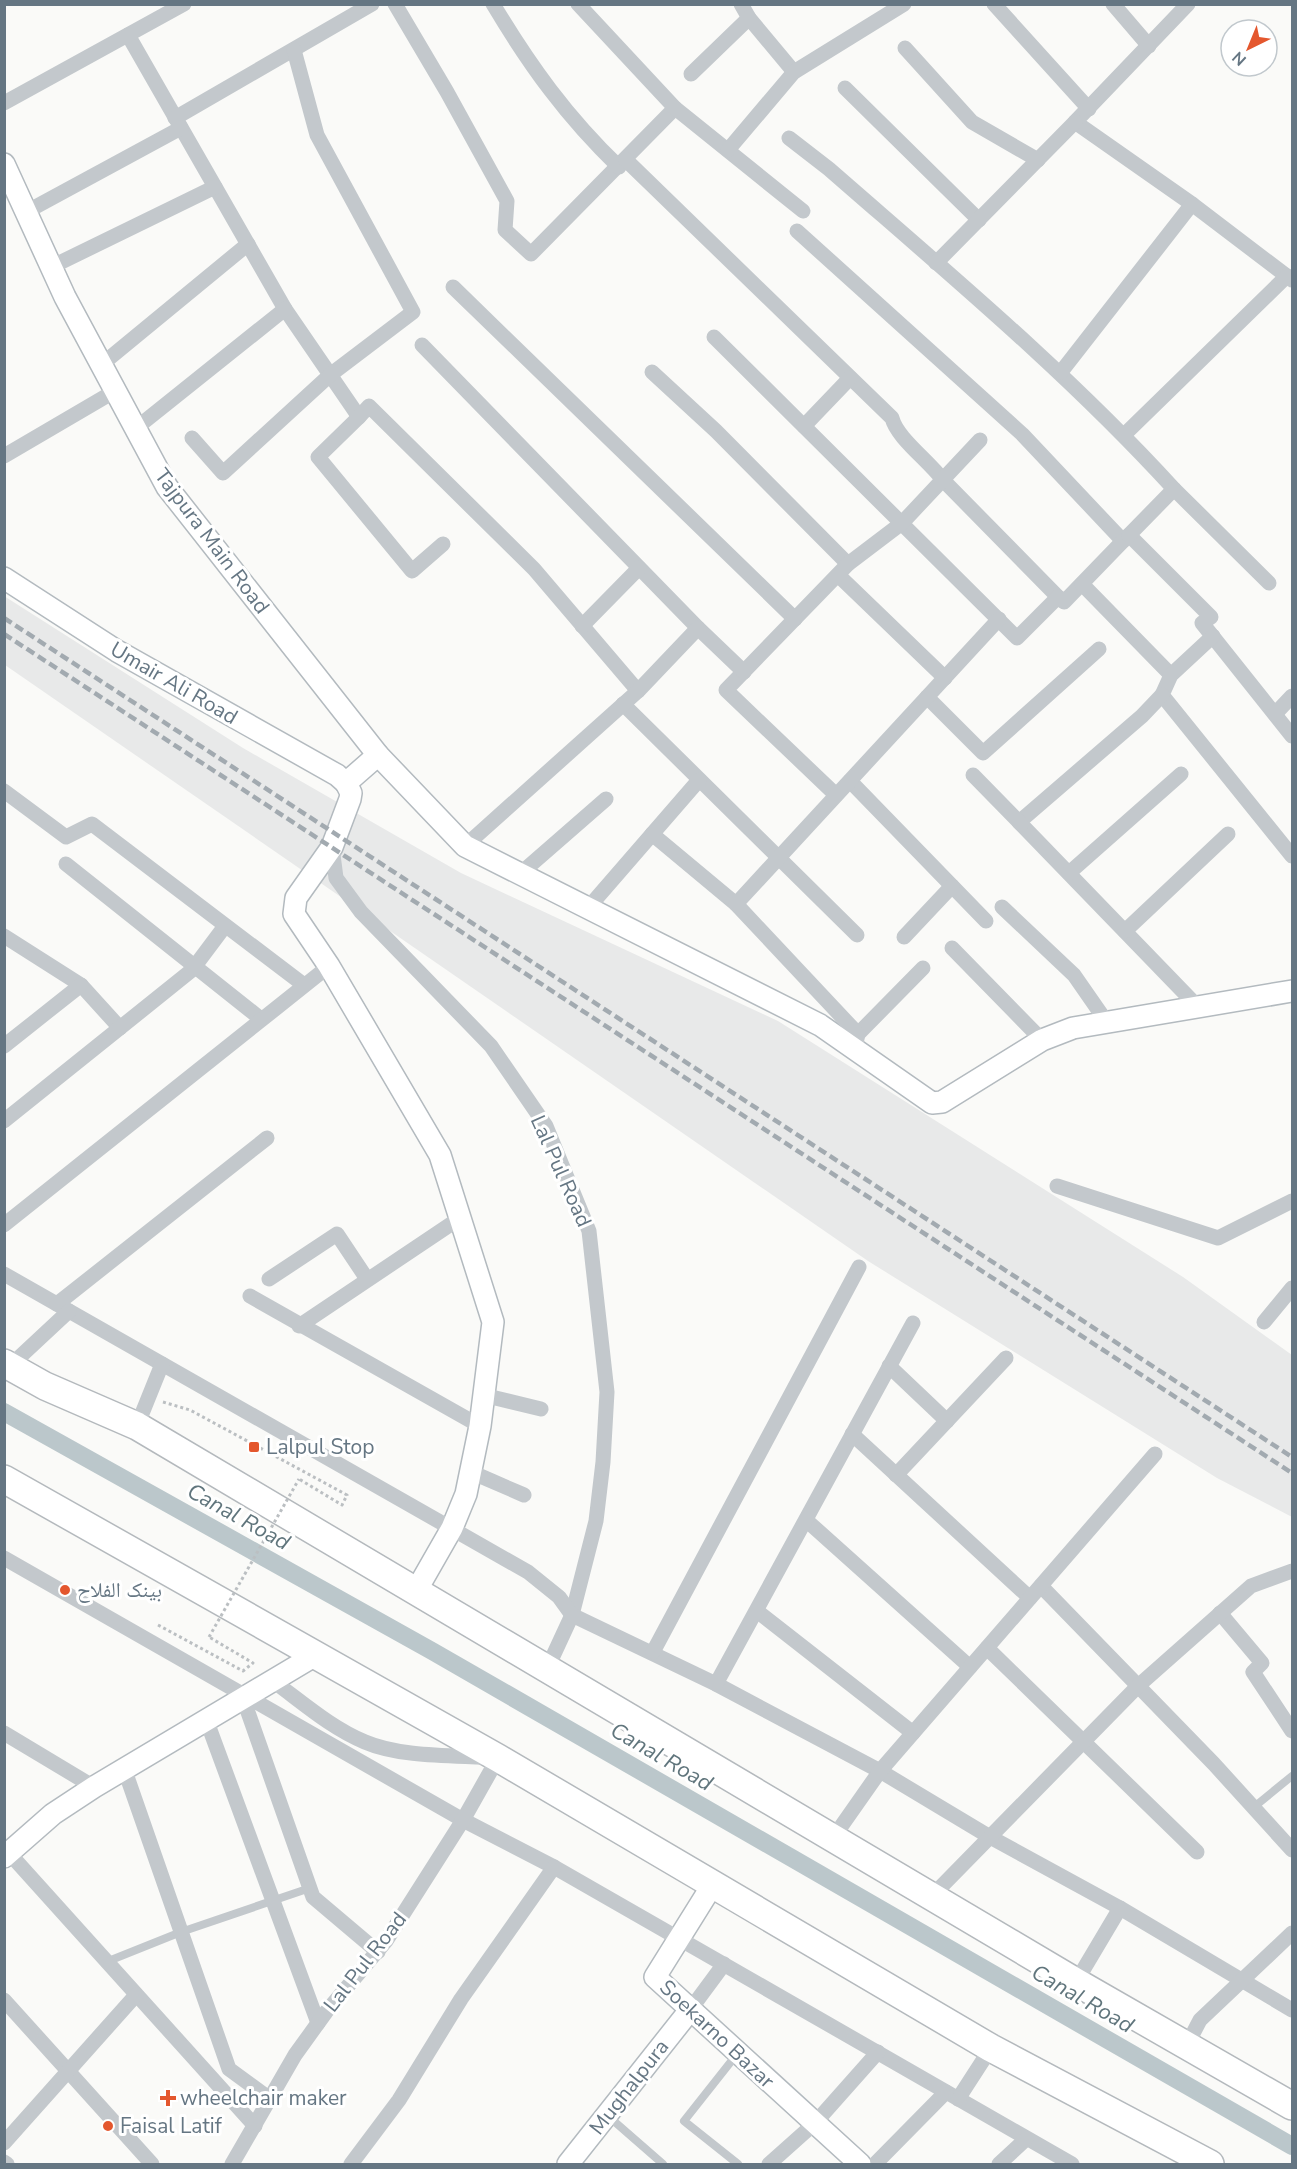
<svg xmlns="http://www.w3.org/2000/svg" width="1297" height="2169" font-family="'Nunito Sans','Noto Naskh Arabic',sans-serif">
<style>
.built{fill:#e8e9e9}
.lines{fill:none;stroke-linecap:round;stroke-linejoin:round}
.canal{stroke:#bbc7cb;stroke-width:18}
.secondary-casing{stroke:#b3babf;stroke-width:24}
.highway-casing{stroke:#b4b9bd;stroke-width:30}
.path{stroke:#bbbfc2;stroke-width:3;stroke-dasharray:3 3;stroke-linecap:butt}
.lane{stroke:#c3c8cc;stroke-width:8}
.street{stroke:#c3c8cc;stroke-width:15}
.secondary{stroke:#fff;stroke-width:21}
.highway{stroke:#fff;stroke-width:27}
.rail{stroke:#a2aab0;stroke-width:4.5;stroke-dasharray:9 4.5;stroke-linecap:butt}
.path-bridge{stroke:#bbbfc2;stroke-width:3;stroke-dasharray:3 3;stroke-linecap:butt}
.poi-dot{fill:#e4572e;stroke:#fff;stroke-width:2}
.labels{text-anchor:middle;stroke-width:6;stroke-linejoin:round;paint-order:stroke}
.street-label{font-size:21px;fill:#657683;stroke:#fff}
.poi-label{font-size:21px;fill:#657683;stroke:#fff;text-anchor:start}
.water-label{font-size:22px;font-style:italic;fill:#60757c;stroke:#fff}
</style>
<rect width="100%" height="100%" fill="#fafaf8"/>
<polygon class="built" points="4,596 243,748 461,873 778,1021 1183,1277 1292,1355 1292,1517 1217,1478 868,1261 5,665"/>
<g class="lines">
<polyline class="canal" points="4,1412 432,1651 1292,2146"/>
<defs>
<g id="secondary">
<polyline points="4,164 65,297 167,487 378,755 465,846 820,1025 932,1103 942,1102 1042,1040 1073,1028 1292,991"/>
<polyline points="4,578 117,651 337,775 346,783"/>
<polyline points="378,755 346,783 351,793 350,799 332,847 296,898 294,914 329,966 440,1155 493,1322 480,1426 466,1494 452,1528 416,1591"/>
<polyline points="4,1857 53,1814 94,1787 314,1656"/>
<polyline points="713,1884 655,1977 860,2164"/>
<polyline points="568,2164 690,2010"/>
</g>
<g id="highway">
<polyline points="4,1363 45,1386 137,1426 1076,1982 1292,2106"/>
<polyline points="4,1479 498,1758 991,2048 1210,2164"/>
</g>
</defs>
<use href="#secondary" class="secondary-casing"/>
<use href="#highway" class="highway-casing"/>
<g class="path">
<polyline points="163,1402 190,1410 347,1495 342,1505 299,1479"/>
<polyline points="158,1625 243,1671 253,1663 209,1637"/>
</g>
<g class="lane">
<polyline points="1254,1807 1292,1776"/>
<polyline points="106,1962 181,1932 310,1888"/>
<polyline points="737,2054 684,2121 738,2164"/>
<polyline points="608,2116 663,2164"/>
</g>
<g class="street">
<polyline points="395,4 447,92 507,201 505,230 531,254 675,108"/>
<path d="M493,4c37,62 74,113 126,163"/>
<polyline points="578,4 675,108 803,211"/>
<polyline points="741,4 749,18 794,72"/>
<polyline points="994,4 1089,109"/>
<polyline points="1113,4 1149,46"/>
<polyline points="1188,4 1075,122 1192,204"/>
<polyline points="128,35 285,309 359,417 369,406 534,569 638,691"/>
<polyline points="905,48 972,122 1038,160"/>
<polyline points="691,74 749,18"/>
<polyline points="845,88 979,220"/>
<polyline points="4,103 184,4"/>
<polyline points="175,118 372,4"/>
<path d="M789,138l40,31c119,104 238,203 345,320"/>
<polyline points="728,150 794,72 904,4"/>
<path d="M626,160l266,258c5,20 36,42 51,62l115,117"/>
<polyline points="26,212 181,128"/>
<polyline points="797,231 1022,434 1123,541 1129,535 1211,617 1202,623 1292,736"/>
<polyline points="936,263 1075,122"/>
<polyline points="51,267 215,187"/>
<polyline points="453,287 795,619"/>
<polyline points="714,337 1017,638 1058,597 1064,602 1123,541"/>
<polyline points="422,345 698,628"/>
<polyline points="101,365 248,244"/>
<polyline points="652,372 716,431 848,564"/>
<polyline points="1061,372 1192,204 1292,280"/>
<polyline points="359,417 318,457 412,571 443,544"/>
<polyline points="804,426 850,378"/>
<polyline points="135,429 285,309"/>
<polyline points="1124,435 1287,276"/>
<polyline points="192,438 223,473 330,375 413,312 317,135 294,50"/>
<polyline points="4,456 115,391"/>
<polyline points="1129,535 1174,489 1269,583"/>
<polyline points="838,575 945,678"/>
<polyline points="1082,584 1171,675"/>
<polyline points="582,626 639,568"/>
<polyline points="1213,636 1171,675 1162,695 1292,856"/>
<polyline points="1162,695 1142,716 1019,822 1198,1007"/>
<polyline points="927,697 983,753 1099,649"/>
<polyline points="623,704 857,935"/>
<polyline points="1275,714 1292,696"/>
<polyline points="973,775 1021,824"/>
<polyline points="850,781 986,921"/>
<polyline points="4,791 66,837 92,824 304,985"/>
<polyline points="836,795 726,690 848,564 902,523 980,440"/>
<polyline points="652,834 736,904"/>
<polyline points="465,846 638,691 698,628 744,672"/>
<polyline points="332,847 336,878 361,912 491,1046 546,1126 589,1231 607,1392 603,1462 596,1521 572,1615 547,1669"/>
<polyline points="66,864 261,1019"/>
<polyline points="1069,873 1181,774"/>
<polyline points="520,874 606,799"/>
<polyline points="1002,907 1074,975 1106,1021"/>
<polyline points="588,908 699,780"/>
<polyline points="1125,931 1228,834"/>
<polyline points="4,936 81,985 120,1028"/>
<polyline points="904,937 952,886"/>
<polyline points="952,948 1042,1040"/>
<polyline points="858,1034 923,968"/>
<polyline points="4,1046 81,985"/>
<polyline points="855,1048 858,1034 736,904 999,619"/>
<polyline points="4,1121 192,970 225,926"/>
<polyline points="1057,1186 1218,1238 1292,1201"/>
<polyline points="4,1225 329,966"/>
<polyline points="4,1274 528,1572 559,1597 572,1615 716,1684 880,1771 990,1837 1120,1908 1292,2010"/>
<polyline points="269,1279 337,1234 367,1279"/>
<polyline points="250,1296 480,1426"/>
<polyline points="57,1304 267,1138"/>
<polyline points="1264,1322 1292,1288"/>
<polyline points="299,1326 460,1218"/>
<polyline points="10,1366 69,1311"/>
<polyline points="889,1366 947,1421"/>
<polyline points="483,1395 541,1409"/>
<polyline points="137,1426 162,1364"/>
<polyline points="852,1434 1030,1598"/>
<polyline points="471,1472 524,1495"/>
<polyline points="896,1475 1006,1358"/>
<polyline points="806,1520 970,1667"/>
<polyline points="4,1558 463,1820 554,1867 1072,2164"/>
<polyline points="1041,1586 1214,1764 1292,1850"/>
<polyline points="757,1611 913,1733"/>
<polyline points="1220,1613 1262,1663 1253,1672 1292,1731"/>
<polyline points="987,1648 1197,1852"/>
<polyline points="653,1652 859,1267"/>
<polyline points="716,1684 913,1323"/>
<polyline points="243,1698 313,1897 378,1952"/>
<polyline points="206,1719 318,2023"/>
<polyline points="4,1733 94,1787"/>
<polyline points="124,1768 229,2069 270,2099"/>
<polyline points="833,1838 880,1771 1155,1454"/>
<polyline points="9,1853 255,2126"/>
<polyline points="932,1896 1138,1686 1251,1586 1292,1571"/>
<polyline points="1076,1982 1120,1908"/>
<polyline points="4,2000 152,2164"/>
<polyline points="690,2010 724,1964"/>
<polyline points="1187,2045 1200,2020 1292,1933"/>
<polyline points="958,2099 991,2048"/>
<polyline points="4,2143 136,1995"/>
<polyline points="4,2162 7,2164"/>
<path d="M232,2164l63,-109 31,-43 60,-71 77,-121 35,-62c-40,-3 -96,0 -133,-16 -34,-14 -63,-40 -92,-61"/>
<polyline points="351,2164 399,2100 461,1999 554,1867"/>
<polyline points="769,2164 815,2123 878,2052"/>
<polyline points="875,2164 946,2092"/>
<polyline points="999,2164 1026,2139"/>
</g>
<use href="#secondary" class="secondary"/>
<use href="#highway" class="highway"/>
<g class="rail">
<polyline points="4,618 1292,1457"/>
<polyline points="4,634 1292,1473"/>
</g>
<polyline class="path-bridge" points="209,1637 299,1479"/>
</g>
<g class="poi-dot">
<rect x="248" y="1441" width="12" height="12" rx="3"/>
<circle cx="65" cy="1590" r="6"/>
<path d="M165 2089h6v6h6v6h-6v6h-6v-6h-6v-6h6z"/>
<circle cx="108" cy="2126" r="6"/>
</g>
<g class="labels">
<g class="street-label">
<text transform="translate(212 541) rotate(53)" y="7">Tajpura Main Road</text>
<text transform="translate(174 683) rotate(30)" y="7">Umair Ali Road</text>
<text transform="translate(561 1171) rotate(66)" y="7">Lal Pul Road</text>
<text transform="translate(365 1962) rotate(-52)" y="7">Lal Pul Road</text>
<text transform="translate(717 2034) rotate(43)" y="7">Soekarno Bazar</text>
<text transform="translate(629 2087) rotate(-52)" y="7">Mughalpura</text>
</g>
<g class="poi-label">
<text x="266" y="1454">Lalpul Stop</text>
<text x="77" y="1597">بینک الفلاح</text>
<text x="180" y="2105">wheelchair maker</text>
<text x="120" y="2133">Faisal Latif</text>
</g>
<g class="water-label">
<text transform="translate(239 1516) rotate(29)" y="8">Canal Road</text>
<text transform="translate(662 1756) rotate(30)" y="8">Canal Road</text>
<text transform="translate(1083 1998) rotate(30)" y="8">Canal Road</text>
</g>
</g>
<rect width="1297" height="2169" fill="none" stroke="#657683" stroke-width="12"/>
<g transform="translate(1249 48) rotate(223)"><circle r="28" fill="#ffffff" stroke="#c1c8cd" stroke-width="1.5"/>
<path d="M0-4.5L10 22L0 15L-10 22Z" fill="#e4572e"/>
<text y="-9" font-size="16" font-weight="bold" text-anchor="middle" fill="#657683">N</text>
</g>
</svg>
